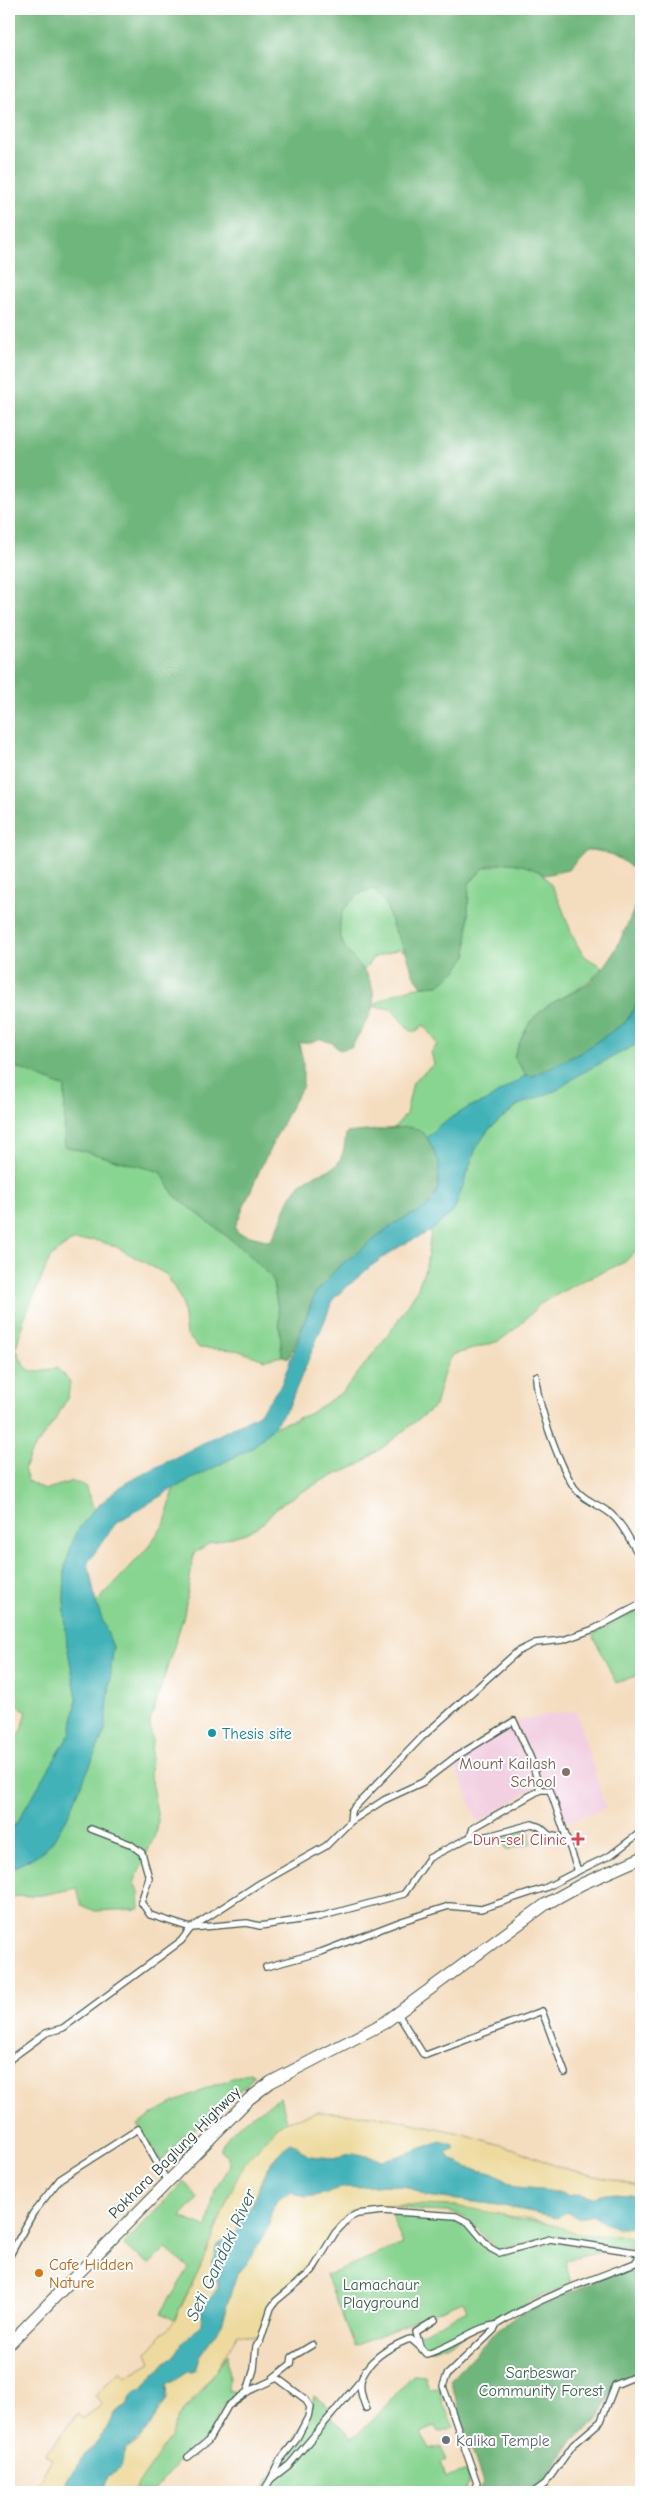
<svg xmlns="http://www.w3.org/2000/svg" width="650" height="2501" font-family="'Comic Neue',sans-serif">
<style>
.built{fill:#f2cfe1}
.green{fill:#88d491;stroke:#548862}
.forest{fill:#6eb67b;stroke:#467a58}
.sand{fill:#eeda9e;stroke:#868c69}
.water{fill:#42b2b9;stroke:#307876}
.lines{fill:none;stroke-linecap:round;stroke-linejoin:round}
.street-casing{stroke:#3f5549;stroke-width:8}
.highway-casing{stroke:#3f5549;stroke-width:13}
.street{stroke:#fff;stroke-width:5.5}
.highway{stroke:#fff;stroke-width:11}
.culture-dot{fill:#0f9aa8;stroke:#fff;stroke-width:2}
.education-dot{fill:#8d6e63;stroke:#fff;stroke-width:2}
.health-dot{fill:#e0444e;stroke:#fff;stroke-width:2}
.food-dot{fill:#e8710a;stroke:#fff;stroke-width:2}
.worship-dot{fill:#6b7280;stroke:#fff;stroke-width:2}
.labels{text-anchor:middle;stroke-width:4;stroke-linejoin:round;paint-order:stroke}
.culture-label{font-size:16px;fill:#0d838f;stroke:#fff;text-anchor:start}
.education-label{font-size:16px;fill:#785e54;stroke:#fff;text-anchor:end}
.health-label{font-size:16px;fill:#be3a42;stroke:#fff;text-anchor:end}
.street-label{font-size:16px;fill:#1f3d34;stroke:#fff}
.food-label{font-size:16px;fill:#c56008;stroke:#fff;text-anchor:start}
.park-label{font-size:16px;fill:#39634b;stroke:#fff}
.worship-label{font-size:16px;fill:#5b616d;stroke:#fff;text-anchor:start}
.water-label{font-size:18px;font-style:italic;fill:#2b6663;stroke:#fff}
</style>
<rect width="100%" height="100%" fill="#fff"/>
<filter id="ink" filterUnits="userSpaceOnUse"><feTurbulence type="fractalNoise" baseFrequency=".02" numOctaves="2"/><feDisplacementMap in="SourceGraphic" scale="10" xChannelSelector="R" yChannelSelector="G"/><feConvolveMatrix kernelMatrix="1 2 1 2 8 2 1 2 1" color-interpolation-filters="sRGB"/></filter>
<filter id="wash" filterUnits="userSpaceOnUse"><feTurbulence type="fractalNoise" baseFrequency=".0096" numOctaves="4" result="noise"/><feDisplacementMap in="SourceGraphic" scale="20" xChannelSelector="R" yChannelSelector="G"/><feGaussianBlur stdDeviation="1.12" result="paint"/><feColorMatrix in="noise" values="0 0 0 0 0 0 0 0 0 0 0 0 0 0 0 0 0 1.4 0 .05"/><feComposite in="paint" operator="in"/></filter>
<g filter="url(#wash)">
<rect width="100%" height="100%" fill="#f4ddbf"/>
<g class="built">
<polygon points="576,1711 606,1809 564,1823 551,1780 541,1782 516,1722 545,1715"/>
<polygon points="514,1725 529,1757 537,1786 478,1823 463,1783 451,1762 502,1730"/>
</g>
<g class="green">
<path d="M507,863c7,1 17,0 23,3 32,15 33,59 51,85 5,8 15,12 22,16 -20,24 -38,26 -61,43 -14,11 -22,30 -28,47l12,18 -41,27 -16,5 -29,18 -13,12c-11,-10 -19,-10 -34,-8l13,-15 7,-32 21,-18 -3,-12 7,-8 -14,-19 -8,6h-5l-20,-22 -18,-3c22,-15 39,-20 66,-21l28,-30 2,-71 15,-16z"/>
<polygon points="374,889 386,904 392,925 406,952 399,949 373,958 364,970 348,954 338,938 341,913 359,892"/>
<path d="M641,1042v204l-16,16 -41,18 -44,24 -21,22 -20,15 -46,14 -8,13 -10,38 -53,42 -23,17 -38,16 -35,20 -11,8 -12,14 -17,10 -36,10 -16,10 -10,62 -34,107 2,19 -2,33 8,45 -1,11 -23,53 5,9 1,17 -45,2 -14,-6 -4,-17 -35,7 -33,2v-28c15,-6 34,-15 44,-29 5,-7 7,-14 13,-20l39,-89 8,-83 -17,-45 49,-52 20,-28 9,-35 80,-41 19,-20 36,-13 35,-23 47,-60 25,-39 10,-26 5,-35 23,-20 22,-63 13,-19 29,-24 39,-15 23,-16z"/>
<polygon points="9,1064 65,1087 64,1146 161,1172 174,1195 244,1250 272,1278 278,1309 282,1356 265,1360 236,1350 199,1348 186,1334 182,1302 167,1275 115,1246 94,1240 73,1241 64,1246 50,1258 24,1319 16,1348 24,1366 32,1372 57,1368 70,1381 68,1397 57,1417 31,1453 24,1469 28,1481 44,1490 73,1481 85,1486 94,1509 75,1534 65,1566 64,1599 67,1645 77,1698 71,1732 16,1824 9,1830 9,1754 22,1730 27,1711 9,1702"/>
<polygon points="641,1609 641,1674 616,1683 593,1635 617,1620"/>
<polygon points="529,1829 532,1843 506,1850 502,1836"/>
<path d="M250,2072l4,3 -6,8 -67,57 -20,21 -23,-36c29,-24 76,-40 112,-53z"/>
<path d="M280,2097l7,24 -12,7 -13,16 -32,49 -23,60 -33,67 -13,-7 28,-45 -23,-19 -17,15 -26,-19 61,-64 14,18 -17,18 26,11 8,-38 14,-24 -3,-11 -6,-5c9,-24 41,-39 60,-53z"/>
<polygon points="407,2205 456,2206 492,2212 520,2220 553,2224 577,2234 641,2237 641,2246 638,2249 609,2247 556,2236 497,2250 466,2217 448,2212 422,2211 393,2206"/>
<polygon points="391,2214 414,2218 446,2218 467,2225 486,2249 498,2255 554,2242 606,2251 565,2260 571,2284 534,2299 497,2321 485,2323 446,2345 431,2350 426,2348 418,2335 467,2310 463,2301 354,2346 326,2275 403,2244"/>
<polygon points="227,2355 229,2378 228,2391 240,2394 225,2404 214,2423 217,2425 207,2438 182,2458 152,2492 133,2492 169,2439 178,2418 198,2396"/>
<polygon points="413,2375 425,2376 429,2389 440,2388 443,2404 454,2427 439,2432 436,2426 421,2433 430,2450 441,2447 446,2461 441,2463 446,2478 467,2471 469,2481 466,2490 461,2492 261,2492 309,2413 314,2396 334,2411 332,2417 352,2438 370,2423"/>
</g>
<g class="forest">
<path d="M9,9h632v870c-12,-18 -33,-29 -55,-29l-18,20 -23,5c-16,-10 -44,-18 -62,-6 -5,3 -10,10 -14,15l-2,71 -10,15 -18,15 -17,1 -9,-12 -7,-22 -14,-27 -6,-21 -12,-15c-16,4 -17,6 -28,18 -5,6 -5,10 -6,17 -3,30 25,37 32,63 7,24 -11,40 -20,60l-13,3 -7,-7 -11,-4 -10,4h-12l4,19v24l-13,22 -30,61 -25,58 3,6 32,8c12,-16 14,-37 26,-52 24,-28 46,-4 50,-56l61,-6 12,2 8,8 12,25 -1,27 -12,19 -29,14 -60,46 -22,26 -26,64 -7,-2 -4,-47 -6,-31 -28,-28 -70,-55 -13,-23 -97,-26 1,-59 -56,-23z"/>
<path d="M641,895v103l-15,24 -48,32 -45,22 -7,-1 -12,-18c6,-17 13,-34 27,-46 15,-13 35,-17 50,-30 26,-23 35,-57 50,-86z"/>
<polygon points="641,2265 641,2371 615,2383 598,2420 571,2443 545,2480 529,2492 477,2492 483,2484 450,2380 497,2330 518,2315 600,2279"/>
</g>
<g class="sand">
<path d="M318,2112l56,3 86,18 55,16 43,18 83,20v9c-16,-3 -33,-5 -48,2l-13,-4 -11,2 -11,-4 -42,-5 -24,-14 -24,-5 -19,-10 -8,-17 -41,15 -18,4 -28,-7 -21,5 -24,-2 -4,-1 -8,-10 -8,-1c-11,9 -21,20 -27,34 -9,22 -1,19 -21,37l-3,14 -21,16 -4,21 5,17v6l-13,16 -4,19 -18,18 -9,15 -20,16 -11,17c-14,4 -9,5 -16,15l-11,7 -8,16 -41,50 -6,14h-33l8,-7 16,-25 -7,-5 33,-41 4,5 20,-14 -7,-10 25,-24 5,6 26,-15 -4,-10 28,-32 32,-67 23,-60 15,-30 30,-35 12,-7z"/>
<path d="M388,2185l21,2 17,9 72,9 54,11 15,-4 14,6 11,-3 26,14 22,-4 1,12 -64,-3 -24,-10 -97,-18 -49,-1 -44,2 -16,6 -29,40 -7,16 -35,26 -7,9 -10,33 -21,-3 -23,38 -37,46 -9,21 -36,53h-30l5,-16 8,-4 10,-22 13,-10 11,-15 18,-28 -1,-12 20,-13h6l6,-16 21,-29 17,-54 9,-8 23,-41c-1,-8 5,-16 7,-23l15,-9 9,4h12l28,-8z"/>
</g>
<g class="water">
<path d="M641,998v44l-61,32 -23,16 -39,15 -29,24 -13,19 -22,63 -23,20 -29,14 -31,21 -37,32 -45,108 -16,21 -19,20 -80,41 -58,35 -28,39 8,41 17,45 -8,83 -39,89c-6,6 -8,13 -13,20 -10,14 -29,23 -44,29v-39l7,-6 55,-92 6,-34 -10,-53 -3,-46 1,-33 10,-32 19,-25 30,-25 135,-70 22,-29 34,-91 22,-26 60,-46 29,-14 7,-8 5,-11 1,-27 -12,-25 13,-12 29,-18 16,-5 41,-27 7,1 45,-22 47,-31z"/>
<path d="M441,2141l13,4v4l-8,3 3,6 19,10 24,5 24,14 26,2 10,4 10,-1 7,4 11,-2 12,4c16,-7 33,-5 49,-2v32l-5,-3c-17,7 -30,0 -44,-10l-15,3 -10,-6 -10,5 -5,-1 -54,-11 -71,-9 -18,-9 -21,-2 -48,3 -16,6 -18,3 -15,-5 -15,9c-2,7 -8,15 -6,23l-24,41 -9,8 -17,54 -21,29 -4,15 -8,1 -20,13 -1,16 -7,7 -9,19 -24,23 -6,19 -12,7 -5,16h-42l6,-14 41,-50 8,-16 11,-7c7,-10 1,-11 16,-15l11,-17 20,-16 9,-15 18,-18 1,-15 16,-21v-5l-6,-19 5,-19 21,-16v-12l13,-10 17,-40 12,-15 11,-9 18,13 24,2 21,-5 28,7 18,-4z"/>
</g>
</g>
<g filter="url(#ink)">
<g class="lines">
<defs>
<g id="street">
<polyline points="641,1331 641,1332"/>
<path d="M536,1376c0,26 24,90 38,111 10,14 25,17 37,27 14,12 20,30 30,44"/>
<polyline points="350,1822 384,1800 423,1782 454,1758 514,1721 531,1759 540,1790"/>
<polyline points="91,1829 130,1844 142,1853 149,1878 141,1902 150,1915 191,1928 247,1923 260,1926 319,1917 404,1894 429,1858 470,1837 473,1828 540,1790 550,1790 578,1871 611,1855 641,1832"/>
<polyline points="470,1837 488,1836 532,1824 540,1827 549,1835 566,1839"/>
<polyline points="266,1967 321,1952 402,1921 449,1906 481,1909 545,1888 578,1871"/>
<polyline points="398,2014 423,2054 426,2055 542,2011 565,2073"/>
<polyline points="9,2060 46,2033 63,2028 181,1941 191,1928 257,1885 326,1846 350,1822 351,1811 421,1738 517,1652 535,1643 563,1640 594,1629 641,1604"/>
<polyline points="9,2257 33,2213 60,2179 138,2129 167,2181"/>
<path d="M435,2320l-19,12 4,15 6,7c25,-6 50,-28 70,-29l-2,5 -47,45 -4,11 34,97 -3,6 -6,3"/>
<path d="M496,2325c43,-27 91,-44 139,-62l6,-9"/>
<polyline points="273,2378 291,2364 292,2357 312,2345"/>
<polyline points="247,2392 277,2378 305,2399 310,2407 308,2417 296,2440 280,2460 271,2479"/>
<path d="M366,2408c-3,-8 -7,-18 -5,-27 4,-20 29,-34 46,-41l4,-1 9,8"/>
<polyline points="188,2457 208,2441 228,2406 247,2392 254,2369 256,2346 260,2342 271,2308 276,2301 312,2271 335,2233 349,2218 357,2214 383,2211 456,2216 468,2222 490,2248 499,2253 550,2239 641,2253"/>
<polyline points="263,2492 271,2479 289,2465 361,2380"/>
<polyline points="534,2492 545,2484 573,2445 601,2421 615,2385 641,2374"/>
</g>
<polyline id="highway" points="9,2344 249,2099 271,2082 384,2023 546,1904 582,1884 641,1858"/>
</defs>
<use href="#street" class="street-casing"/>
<use href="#highway" class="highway-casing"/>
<use href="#street" class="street"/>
<use href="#highway" class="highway"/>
</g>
</g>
<circle class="culture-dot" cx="212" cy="1733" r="5"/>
<circle class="education-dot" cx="566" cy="1772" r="5"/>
<path class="health-dot" d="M575.5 1831.5h5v5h5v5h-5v5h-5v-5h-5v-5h5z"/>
<circle class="food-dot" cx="39" cy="2273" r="5"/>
<circle class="worship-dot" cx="446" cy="2440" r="5"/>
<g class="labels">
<g class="culture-label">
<text x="222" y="1739">Thesis site</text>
</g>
<g class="education-label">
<text x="556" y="1769">Mount Kailash<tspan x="556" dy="18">School</tspan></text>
</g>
<g class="health-label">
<text x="567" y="1845">Dun-sel Clinic</text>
</g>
<g class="street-label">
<text transform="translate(174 2152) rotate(-45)" y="6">Pokhara Baglung Highway</text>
</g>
<g class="food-label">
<text x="49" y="2270">Cafe Hidden<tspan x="49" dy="18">Nature</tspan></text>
</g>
<g class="park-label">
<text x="381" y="2290">Lamachaur<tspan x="381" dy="18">Playground</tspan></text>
<text x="541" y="2378">Sarbeswar<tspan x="541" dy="18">Community Forest</tspan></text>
</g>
<g class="worship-label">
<text x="456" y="2446">Kalika Temple</text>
</g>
<g class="water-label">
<text transform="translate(221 2255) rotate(-65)" y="6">Seti Gandaki River</text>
</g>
</g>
<rect width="650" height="2501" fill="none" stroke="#fff" stroke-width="30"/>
</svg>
